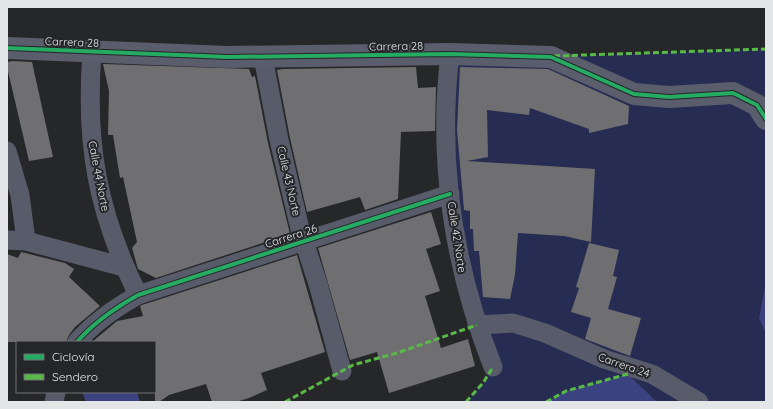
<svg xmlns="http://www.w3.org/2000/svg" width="773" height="409" font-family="Quicksand,sans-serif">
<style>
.green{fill:#272c53}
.forest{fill:#3a427f}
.building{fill:#6f6f71}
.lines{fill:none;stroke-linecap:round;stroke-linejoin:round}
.street{stroke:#585b69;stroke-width:19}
.secondary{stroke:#5a5d6c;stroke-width:22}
.quiet{stroke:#58b947;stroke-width:3;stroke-dasharray:6 3;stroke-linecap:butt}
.cycleway-casing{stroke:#25262a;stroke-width:6}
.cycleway{stroke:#26ab63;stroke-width:4}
.labels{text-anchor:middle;stroke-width:4;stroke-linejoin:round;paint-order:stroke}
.street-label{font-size:11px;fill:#e4e5e7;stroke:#25262a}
</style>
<rect width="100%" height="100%" fill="#262729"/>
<polygon class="green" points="766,49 766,281 759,317 766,334 766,402 657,402 628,374 566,391 546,402 466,402 483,383 493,367 460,263 448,64 551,57"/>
<g class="forest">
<polygon points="766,281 766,334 759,318"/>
<polygon points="628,374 657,402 546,402 566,391"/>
<polygon points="82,392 137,392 140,402 86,402"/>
</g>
<g class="building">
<polygon points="13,61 32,62 53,157 29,161 7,67 7,62"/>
<polygon points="103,64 249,69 252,77 255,76 268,143 290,234 156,278 138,269 132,248 137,242 123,177 120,178 113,135 108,135 109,91"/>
<polygon points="416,67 418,88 436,87 435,131 401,132 398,199 365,210 360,197 307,212 290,138 277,70 283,69"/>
<polygon points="460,67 548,69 629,106 628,124 589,133 589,129 530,108 529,115 487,110 488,157 467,161 595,169 591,242 564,236 518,233 515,275 510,299 483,297 479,251 474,251 473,229 470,229 470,211 464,210 457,130"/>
<polygon points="431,212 441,244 426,249 440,291 425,296 441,348 468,339 475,366 389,393 377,352 350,360 318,248"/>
<polygon points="589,243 619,250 613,276 617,277 608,309 641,318 630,356 585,339 591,318 571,312 579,288 576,287"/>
<polygon points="21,252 65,263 74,269 69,277 100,306 75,327 69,335 66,342 7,342 7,254 18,258"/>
<polygon points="297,255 325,352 261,373 267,390 249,398 236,402 212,402 206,384 169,395 159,402 155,402 155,342 92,342 117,321 143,316 140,306 142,305"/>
</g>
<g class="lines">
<g class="street">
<path d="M92,52c-7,92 5,159 46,243"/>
<path d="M450,54c-13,107 4,214 43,313"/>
<polyline points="263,57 279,140 300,229 318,284 342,371"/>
<polyline points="7,151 20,195 26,241"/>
<polyline points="7,240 26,241 124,267"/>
<polyline points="477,325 513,323 545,333 604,359 652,374 699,402"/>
<path d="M77,342c17,-20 38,-34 61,-47l312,-101"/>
<polyline points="54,402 56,392"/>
</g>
<polyline class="secondary" points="7,48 228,57 450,54 551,57 634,94 669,97 733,93 757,105 766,119"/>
<g class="quiet">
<polyline points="554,56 766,49"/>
<polyline points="285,402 353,365 397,353 477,325"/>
<polyline points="466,402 483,383 493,367"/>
<polyline points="546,402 566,391 628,374"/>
</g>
<defs>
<g id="cycleway">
<polyline points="7,48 228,57 450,54 551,57 634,94 669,97 733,93 757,105 766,119"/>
<path d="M77,342c17,-20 38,-34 61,-47l312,-101"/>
</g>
</defs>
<use href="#cycleway" class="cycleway-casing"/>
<use href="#cycleway" class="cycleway"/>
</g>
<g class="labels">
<g class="street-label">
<text transform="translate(72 42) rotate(2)" y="4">Carrera 28</text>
<text transform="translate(396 46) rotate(-1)" y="4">Carrera 28</text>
<text transform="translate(99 176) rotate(79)" y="4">Calle 44 Norte</text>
<text transform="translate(289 181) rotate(77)" y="4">Calle 43 Norte</text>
<text transform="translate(291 236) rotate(-18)" y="4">Carrera 26</text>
<text transform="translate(457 237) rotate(81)" y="4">Calle 42 Norte</text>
<text transform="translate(624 365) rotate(19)" y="4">Carrera 24</text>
</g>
</g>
<rect width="773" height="409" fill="none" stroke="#e4e5e7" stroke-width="16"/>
<rect x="16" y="341" width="140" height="52" fill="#25262a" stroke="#717276"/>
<rect x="24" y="354" width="20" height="6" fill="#26ab63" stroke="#717276"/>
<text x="52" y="361" font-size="12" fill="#e4e5e7">Ciclovía</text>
<rect x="24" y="374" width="20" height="6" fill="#58b947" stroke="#717276"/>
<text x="52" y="381" font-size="12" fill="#e4e5e7">Sendero</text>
</svg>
